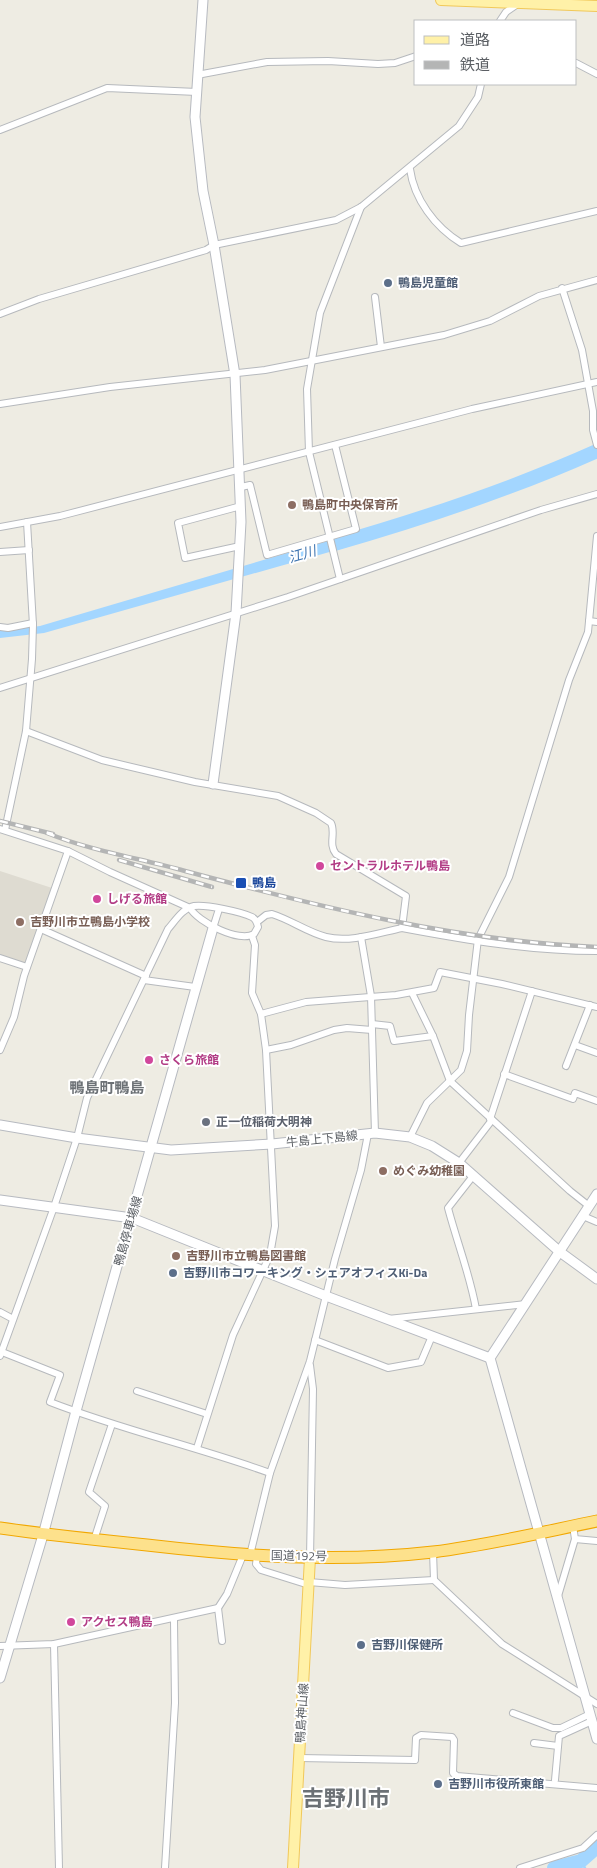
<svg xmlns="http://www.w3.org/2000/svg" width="597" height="1868" font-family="'Titillium Web','Noto Sans JP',sans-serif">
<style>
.education{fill:#dedbd1}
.water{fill:#a3d6ff}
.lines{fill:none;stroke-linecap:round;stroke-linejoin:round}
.stream{stroke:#a3d6ff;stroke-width:2.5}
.river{stroke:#a3d6ff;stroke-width:14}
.street-casing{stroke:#b6b9bd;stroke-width:8}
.secondary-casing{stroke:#b7bac0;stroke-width:11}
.primary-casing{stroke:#f1c859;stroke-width:12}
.highway-casing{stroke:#f1a701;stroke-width:13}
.street{stroke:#fff;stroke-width:6}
.secondary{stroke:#fff;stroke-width:9}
.primary{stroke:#fff1a8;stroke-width:10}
.highway{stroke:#fde18c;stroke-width:11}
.rail-casing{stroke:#b4b5b5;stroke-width:4.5}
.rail{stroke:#fff;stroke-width:2.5;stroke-dasharray:8;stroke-linecap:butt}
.service-dot{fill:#5c6f8a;stroke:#fff;stroke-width:2}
.education-dot{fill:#8d6e63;stroke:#fff;stroke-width:2}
.hotel-dot{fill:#d1479c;stroke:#fff;stroke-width:2}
.transit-dot{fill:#1a4fb4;stroke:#fff;stroke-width:2}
.worship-dot{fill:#6b7280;stroke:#fff;stroke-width:2}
.labels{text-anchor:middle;stroke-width:4;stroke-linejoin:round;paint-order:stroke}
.service-label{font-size:12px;font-weight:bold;fill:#4e5e75;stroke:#fff;text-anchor:start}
.education-label{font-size:12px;font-weight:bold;fill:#785e54;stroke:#fff;text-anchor:start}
.hotel-label{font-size:12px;font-weight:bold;fill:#b23c85;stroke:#fff;text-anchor:start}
.transit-label{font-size:12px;font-weight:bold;fill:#164399;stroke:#fff;text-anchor:start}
.worship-label{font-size:12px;font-weight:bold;fill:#5b616d;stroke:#fff;text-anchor:start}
.street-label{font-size:12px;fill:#5b5f64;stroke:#fff}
.water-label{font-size:14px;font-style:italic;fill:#4076b1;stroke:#fff}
.quarter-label{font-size:15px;font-weight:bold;fill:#6c7176;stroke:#fff}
.town-label{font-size:22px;font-weight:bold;fill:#6c7176;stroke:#fff}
</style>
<rect width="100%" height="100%" fill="#eeece3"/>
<polygon class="education" points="0,871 52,888 26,965 0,956"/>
<polygon class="water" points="348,535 347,547 44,633 0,638 0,631 40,626"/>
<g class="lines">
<polyline class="stream" points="581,1861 585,1868"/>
<g class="river">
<path d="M331,545c91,-26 179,-55 266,-94"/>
<polyline points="554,1868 581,1861 597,1847"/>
</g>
<defs>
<g id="street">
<polyline points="500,21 506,12 519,3"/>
<polyline points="576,63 597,74"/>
<polyline points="197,75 267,62 328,61 378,64 395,63 416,56"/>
<polyline points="0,130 107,88 197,92"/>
<path d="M410,169c4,30 25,58 51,74l136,-32"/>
<polyline points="562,288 582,350 593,411 593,430 597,445"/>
<polyline points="375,297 381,347"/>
<polyline points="0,314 39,299 206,250 214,245 336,220 361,207 459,126 478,97 481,84"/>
<polyline points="0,404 110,387 265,370 444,335 490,321 539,296 597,280"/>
<polyline points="241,487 250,485 267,555 356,529 335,445"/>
<polyline points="0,527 60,516 472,409 597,382"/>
<polyline points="240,546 185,558 178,523 241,506"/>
<polyline points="0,552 29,550"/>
<polyline points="340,579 309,452 307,389 320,313 361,207"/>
<polyline points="589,621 597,622"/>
<polyline points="0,627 8,628 33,623"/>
<polyline points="0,688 288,597 541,510 597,494"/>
<path d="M26,731l76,29 93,22 83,14 38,17 15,10c5,10 -3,21 5,31l70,42 -4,32c-24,5 -52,15 -76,9 -19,-5 -35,-17 -54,-23l-6,1 -9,7"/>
<path d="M0,829l68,22 42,21 80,36c8,14 49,35 64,26l4,-7c-1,-5 -2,-8 -6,-10 -10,-5 -47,-13 -58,-11 -11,2 -19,15 -26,23l-81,169 -10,40 -23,69 -54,149"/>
<polyline points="5,830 26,731 32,659 33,625 27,522"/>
<polyline points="213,928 219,909"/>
<path d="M402,928c64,12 129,23 195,23"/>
<polyline points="41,929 146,976"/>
<polyline points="361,937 371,996 375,1133"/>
<polyline points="0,958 27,967"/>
<polyline points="144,980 195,987"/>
<polyline points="412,993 433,1036 450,1081 570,1191 589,1206"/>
<polyline points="261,1014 306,1002 396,995 434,988 440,972 502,984 597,1007"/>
<polyline points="372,1024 390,1026 394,1041 433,1036"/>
<polyline points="575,1045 597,1053"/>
<polyline points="0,1050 14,1017 24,976 68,851"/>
<polyline points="266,1050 291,1045 334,1030 347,1028 372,1030"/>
<polyline points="566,1066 590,1005"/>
<polyline points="504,1074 573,1099 575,1093 597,1101"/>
<polyline points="490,1119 532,991"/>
<polyline points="410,1137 427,1103 461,1070 467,1051 469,1015 478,939 509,877 569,680 588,632 597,536"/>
<polyline points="459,1163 492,1120"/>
<path d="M473,1176l-25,32c9,34 22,67 28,101"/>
<polyline points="583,1216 597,1222"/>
<polyline points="0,1312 13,1319"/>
<polyline points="388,1319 526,1304"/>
<polyline points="315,1340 388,1368 421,1362 432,1336"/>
<path d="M2,1352l58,23 -10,27c72,28 148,45 220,71"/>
<polyline points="137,1391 207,1414"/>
<polyline points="197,1448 233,1335 270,1255 275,1226 266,1050 261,1014 252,993 255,945 252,936"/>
<polyline points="573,1526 575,1539 597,1541"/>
<polyline points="94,1540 105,1506 89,1492 112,1424"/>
<polyline points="433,1552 434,1580 502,1644 597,1704"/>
<polyline points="250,1555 270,1473 310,1361 335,1259 361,1170 368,1134"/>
<polyline points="257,1556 256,1564 261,1570 309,1585"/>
<polyline points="310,1558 313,1389 310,1365"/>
<polyline points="309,1582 345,1585 434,1580"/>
<polyline points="558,1596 575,1539"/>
<polyline points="218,1608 222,1641"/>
<polyline points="54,1644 59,1868"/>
<polyline points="0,1646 54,1644 218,1608 227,1594 243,1555"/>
<polyline points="513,1713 553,1728 561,1728 590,1714"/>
<polyline points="534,1743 558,1746"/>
<polyline points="299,1758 415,1760 416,1738 421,1735 452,1737 454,1740 453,1773 457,1776 597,1788"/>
<polyline points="555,1780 559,1736 592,1721"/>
<polyline points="165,1868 175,1703 174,1620"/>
<polyline points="520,1868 583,1848 597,1835"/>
</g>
<g id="secondary">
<polyline points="203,0 195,117 203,191 214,245 235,375 241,522 236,613 213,784"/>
<polyline points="0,1125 77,1138 171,1150 272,1144 375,1133 410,1137 432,1146 459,1163 560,1252 597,1279"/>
<polyline points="597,1194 490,1358 597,1739"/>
<polyline points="0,1200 132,1218 326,1296 490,1358"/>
<polyline points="0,1678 43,1535 76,1411 213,928"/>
</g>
<g id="primary">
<polyline points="441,0 597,6"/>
<polyline points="293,1868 310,1558"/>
</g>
<path id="highway" d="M0,1528c49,7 98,12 147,17 95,11 191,18 286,7 56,-7 110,-20 164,-31"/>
</defs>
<use href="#street" class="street-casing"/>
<use href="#secondary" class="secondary-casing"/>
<use href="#primary" class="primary-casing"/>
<use href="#highway" class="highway-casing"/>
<use href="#street" class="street"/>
<use href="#secondary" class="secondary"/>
<use href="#primary" class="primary"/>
<use href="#highway" class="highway"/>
<defs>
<g id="rail">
<polyline points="0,821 53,834"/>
<path d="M47,833c44,18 92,25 138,38 135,36 272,70 412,76"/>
<polyline points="119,860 212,887"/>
</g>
</defs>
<use href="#rail" class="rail-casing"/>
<use href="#rail" class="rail"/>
</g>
<g class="service-dot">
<circle cx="388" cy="283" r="5"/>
<circle cx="173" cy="1273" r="5"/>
<circle cx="361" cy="1645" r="5"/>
<circle cx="438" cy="1784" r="5"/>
</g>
<g class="education-dot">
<circle cx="292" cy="505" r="5"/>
<circle cx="20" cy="922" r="5"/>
<circle cx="383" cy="1171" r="5"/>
<circle cx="176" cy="1256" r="5"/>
</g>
<g class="hotel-dot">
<circle cx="320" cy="866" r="5"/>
<circle cx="97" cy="899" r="5"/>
<circle cx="149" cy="1060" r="5"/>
<circle cx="71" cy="1622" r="5"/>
</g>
<rect class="transit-dot" x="235" y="877" width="12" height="12" rx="2.5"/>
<circle class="worship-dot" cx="206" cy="1122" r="5"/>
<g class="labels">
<g class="service-label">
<text x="398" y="287">鴨島児童館</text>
<text x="183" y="1277">吉野川市コワーキング・シェアオフィスKi-Da</text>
<text x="371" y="1649">吉野川保健所</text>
<text x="448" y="1788">吉野川市役所東館</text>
</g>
<g class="education-label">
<text x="302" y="509">鴨島町中央保育所</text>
<text x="30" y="926">吉野川市立鴨島小学校</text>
<text x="393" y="1175">めぐみ幼稚園</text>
<text x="186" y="1260">吉野川市立鴨島図書館</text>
</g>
<g class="hotel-label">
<text x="330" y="870">セントラルホテル鴨島</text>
<text x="107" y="903">しげる旅館</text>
<text x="159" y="1064">さくら旅館</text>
<text x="81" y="1626">アクセス鴨島</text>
</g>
<g class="transit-label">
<text x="252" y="887">鴨島</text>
</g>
<g class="worship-label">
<text x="216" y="1126">正一位稲荷大明神</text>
</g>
<g class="street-label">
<text transform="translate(322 1139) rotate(-6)" y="4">牛島上下島線</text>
<text transform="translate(128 1231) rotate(-74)" y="4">鴨島停車場線</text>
<text transform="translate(299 1556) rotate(1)" y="4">国道192号</text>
<text transform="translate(302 1713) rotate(-86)" y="4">鴨島神山線</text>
</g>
<g class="water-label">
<text transform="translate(302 554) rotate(-16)" y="5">江川</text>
</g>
<g class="quarter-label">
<text x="107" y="1093">鴨島町鴨島</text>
</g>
<g class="town-label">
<text x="346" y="1806">吉野川市</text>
</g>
</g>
<rect x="414" y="20" width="162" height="65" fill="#ffffff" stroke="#bdbfc1"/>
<rect x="424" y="36" width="25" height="8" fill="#fff1a8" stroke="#bdbfc1"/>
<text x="460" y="45" font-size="15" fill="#5b5f64">道路</text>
<rect x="424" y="61" width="25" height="8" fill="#b4b5b5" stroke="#bdbfc1"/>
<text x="460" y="70" font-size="15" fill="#5b5f64">鉄道</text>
</svg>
